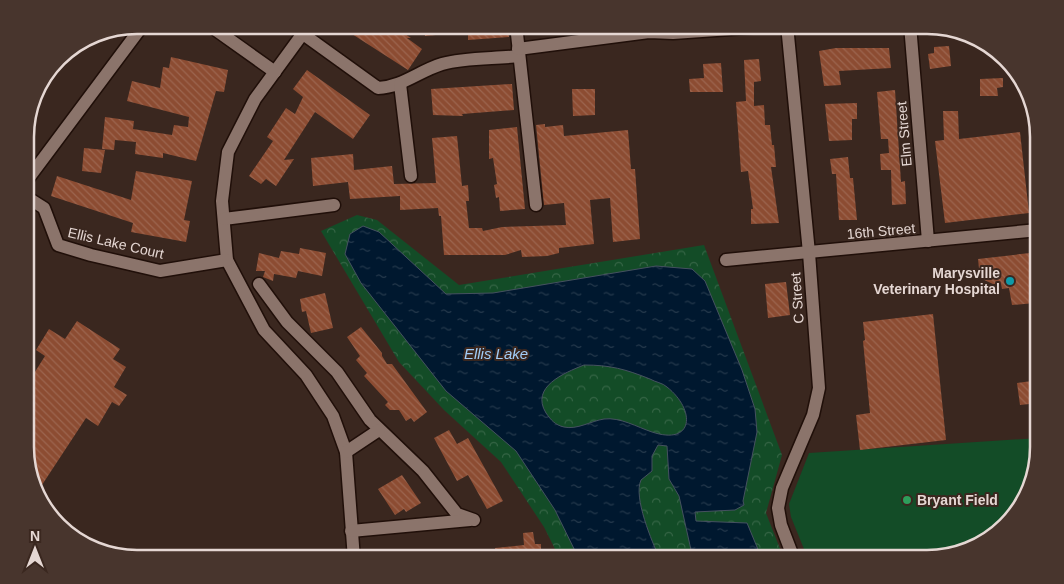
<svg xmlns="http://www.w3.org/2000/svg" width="1064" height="584" font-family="Helvetica,sans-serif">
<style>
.forest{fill:url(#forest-crowns)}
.pitch{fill:#134c27}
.water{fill:url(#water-ripples);stroke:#455160;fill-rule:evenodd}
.building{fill:url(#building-back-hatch)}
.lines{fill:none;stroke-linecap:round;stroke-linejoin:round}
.minor-casing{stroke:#200f09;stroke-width:15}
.minor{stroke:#8b746b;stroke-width:12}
.culture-dot{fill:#0f9aa8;stroke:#3a271f;stroke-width:2}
.leisure-dot{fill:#2e9e5b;stroke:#3a271f;stroke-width:2}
.labels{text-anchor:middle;stroke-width:4;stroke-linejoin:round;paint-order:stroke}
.street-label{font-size:14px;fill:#e5d7d3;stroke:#3a271f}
.poi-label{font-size:14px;font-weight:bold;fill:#e5d7d3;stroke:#3a271f;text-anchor:end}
.water-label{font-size:15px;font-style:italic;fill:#a2cdf7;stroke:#3a271f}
.rim{fill:none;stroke:#e5d7d3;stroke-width:2.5}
</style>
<defs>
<pattern id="forest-crowns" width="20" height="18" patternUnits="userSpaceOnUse" patternTransform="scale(1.25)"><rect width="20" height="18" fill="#134c27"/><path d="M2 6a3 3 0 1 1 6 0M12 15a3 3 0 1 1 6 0" fill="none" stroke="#356545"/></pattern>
<pattern id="water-ripples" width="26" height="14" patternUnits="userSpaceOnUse" patternTransform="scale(1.25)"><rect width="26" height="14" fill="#00182f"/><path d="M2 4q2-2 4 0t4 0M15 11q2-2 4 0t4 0" fill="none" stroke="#25394c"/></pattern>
<pattern id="building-back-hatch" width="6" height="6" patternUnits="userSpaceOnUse" patternTransform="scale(1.25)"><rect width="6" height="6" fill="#8c4c32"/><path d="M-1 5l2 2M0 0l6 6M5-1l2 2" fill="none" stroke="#9c654f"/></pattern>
</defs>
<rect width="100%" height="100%" fill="#3a271f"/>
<polygon class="forest" points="357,215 377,220 459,285 704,245 782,455 766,513 784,559 560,559 544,527 501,462 444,410 399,362 321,231"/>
<polygon class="pitch" points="1039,438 1039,447 1027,497 989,540 934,559 808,559 791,517 789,504 809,453"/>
<path class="water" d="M363,226l16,6 67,62 47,-1 163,-27 36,3 13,12 37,89 13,39 2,23 -14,69 1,4 -9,5 -40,2 1,9 51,2 15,36h-69l-14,-63 -10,-17 -2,-33 -9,-1 -6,11v15l-11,9c-8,17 11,62 19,79h-81l-24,-49 -39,-59 -70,-60 -85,-108 -16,-29 5,-20zM584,365c26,0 41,4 66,14 5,3 13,4 17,8 29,23 27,59 -15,45 -15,-5 -32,-15 -48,-13 -13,2 -27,11 -40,8 -9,-2 -13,-7 -18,-14 -16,-26 18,-40 38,-48z"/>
<g class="building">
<polygon points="338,25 391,25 411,38 407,38 422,49 408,70"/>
<polygon points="424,25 508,25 509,37 468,40 468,32 425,36"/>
<polygon points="949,46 951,66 930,69 928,54 934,53 934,47"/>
<polygon points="836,48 889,48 891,68 839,71 841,85 824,86 819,51"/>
<polygon points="171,57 228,70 224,92 216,91 196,161 163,153 163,158 135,154 136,142 115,140 114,150 102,149 105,117 134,121 133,129 172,135 174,125 188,127 189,117 127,101 132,81 160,88 163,67 169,68"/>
<polygon points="759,59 761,81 754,82 754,106 764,105 765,125 770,125 772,145 774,145 776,167 771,167 779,223 751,224 751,209 753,209 748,171 741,172 736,102 746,101 744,60"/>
<polygon points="721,63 723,92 690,92 689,79 704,78 703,64"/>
<polygon points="307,70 370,115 353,139 315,112 284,160 294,159 276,186 266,179 261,184 249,176 273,141 267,137 286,108 295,114 303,97 293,89"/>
<polygon points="1003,78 1003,87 997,88 998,96 980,96 980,79"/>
<polygon points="512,84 514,110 462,114 463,116 433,115 431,89"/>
<polygon points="572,89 595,89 595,115 573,116"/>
<polygon points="895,90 901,182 905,181 906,204 892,205 891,170 881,170 880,154 889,153 888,139 881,139 877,92"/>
<polygon points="857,103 857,119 852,119 852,140 829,141 825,104"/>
<polygon points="943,111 958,111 959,139 1020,132 1029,213 945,223 935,141 944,140"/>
<polygon points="545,124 545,127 563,125 564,136 628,130 631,169 635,169 640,239 613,242 610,198 590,200 594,244 559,248 559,253 547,256 522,257 521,250 505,255 444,255 441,216 439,216 438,208 400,210 400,196 350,199 348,182 313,186 311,158 353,154 354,170 392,166 394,184 436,183 432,138 457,136 462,186 468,185 469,201 466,201 469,228 482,228 483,231 502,227 566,225 564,203 544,205 536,125"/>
<polygon points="517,127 525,209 500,211 499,197 496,198 494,185 497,184 493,158 489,159 489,130"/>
<polygon points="84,148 105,150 101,173 82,171"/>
<polygon points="848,157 850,178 853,178 857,220 839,220 836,174 832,174 830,159"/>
<polygon points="136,171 192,181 184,220 190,221 186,242 131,232 133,223 51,196 57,176 131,200"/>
<polygon points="300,248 326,253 322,276 298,271 296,278 274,274 273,281 263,277 265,271 256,271 259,253 279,258 281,251 299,254"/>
<polygon points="1030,253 1035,303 1012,305 1009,288 1002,289 1001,284 993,284 980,278 978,259"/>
<polygon points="786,282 790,315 768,318 765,284"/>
<polygon points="325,293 333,328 311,333 306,311 302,312 300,299"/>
<polygon points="933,314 946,440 860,450 856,415 870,413 863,341 865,340 863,322"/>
<polygon points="77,321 120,349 113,359 126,367 114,387 127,395 119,406 112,402 98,426 86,418 38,491 26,462 26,386 45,356 36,350 49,329 65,339"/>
<polygon points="361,327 382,353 382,356 387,364 392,364 427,412 414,422 411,418 406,421 399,410 390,410 385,405 388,402 364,376 367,373 356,360 360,356 347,337"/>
<polygon points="1039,380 1039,403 1020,405 1017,383"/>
<polygon points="449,430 457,444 468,438 503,501 487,509 468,475 457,481 434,438"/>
<polygon points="402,475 421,503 406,512 404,509 395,515 378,489"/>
<polygon points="533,532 535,544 541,544 541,559 496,559 495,548 524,545 523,533"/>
</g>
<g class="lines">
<defs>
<g id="minor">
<polyline points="209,25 275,72"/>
<polyline points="309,25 255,99 228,152 222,201 227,260 264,330 306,375 333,416 346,452 354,559"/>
<polyline points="516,25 536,205"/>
<polyline points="787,25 809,253 819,388 813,415 782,488 778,508 781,525 794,559"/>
<polyline points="910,25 928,241"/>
<path d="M303,34l75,54c24,-1 41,-17 64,-24 24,-7 53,-5 77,-8"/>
<polyline points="518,49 649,32 673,33 790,25"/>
<polyline points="400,84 411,176"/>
<polyline points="25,183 143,25"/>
<polyline points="25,196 44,208 58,245 91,255 160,271 227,260"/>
<polyline points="224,219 334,205"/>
<polyline points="726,260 1038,230"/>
<polyline points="259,284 287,322 337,372 370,420 423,471 457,514 474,520"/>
<polyline points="346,452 379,430"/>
<polyline points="351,531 470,520"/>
</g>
</defs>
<use href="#minor" class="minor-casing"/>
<use href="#minor" class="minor"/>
</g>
<circle class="culture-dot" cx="1010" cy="281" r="5"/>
<circle class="leisure-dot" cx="907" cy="500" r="5"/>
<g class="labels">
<g class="street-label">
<text transform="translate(904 134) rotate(-95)" y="5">Elm Street</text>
<text transform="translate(881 231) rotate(-5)" y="5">16th Street</text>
<text transform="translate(116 243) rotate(13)" y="5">Ellis Lake Court</text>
<text transform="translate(797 298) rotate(-94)" y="5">C Street</text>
</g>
<g class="poi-label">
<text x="1000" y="278">Marysville<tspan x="1000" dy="16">Veterinary Hospital</tspan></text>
<text x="917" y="505" text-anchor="start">Bryant Field</text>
</g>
<g class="water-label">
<text x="496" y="359">Ellis Lake</text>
</g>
</g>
<path d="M0 0H1064V584H0ZM137 34H927A103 103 0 0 1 1030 137V447A103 103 0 0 1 927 550H137A103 103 0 0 1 34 447V137A103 103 0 0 1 137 34Z" fill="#48352d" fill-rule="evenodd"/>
<path class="rim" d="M137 34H927A103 103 0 0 1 1030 137V447A103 103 0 0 1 927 550H137A103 103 0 0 1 34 447V137A103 103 0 0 1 137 34Z"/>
<g transform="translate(35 549)" stroke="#3a271f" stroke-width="4" paint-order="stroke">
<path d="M0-4L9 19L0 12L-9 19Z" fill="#e5d7d3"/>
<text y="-8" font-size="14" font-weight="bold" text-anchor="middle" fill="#e5d7d3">N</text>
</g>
</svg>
